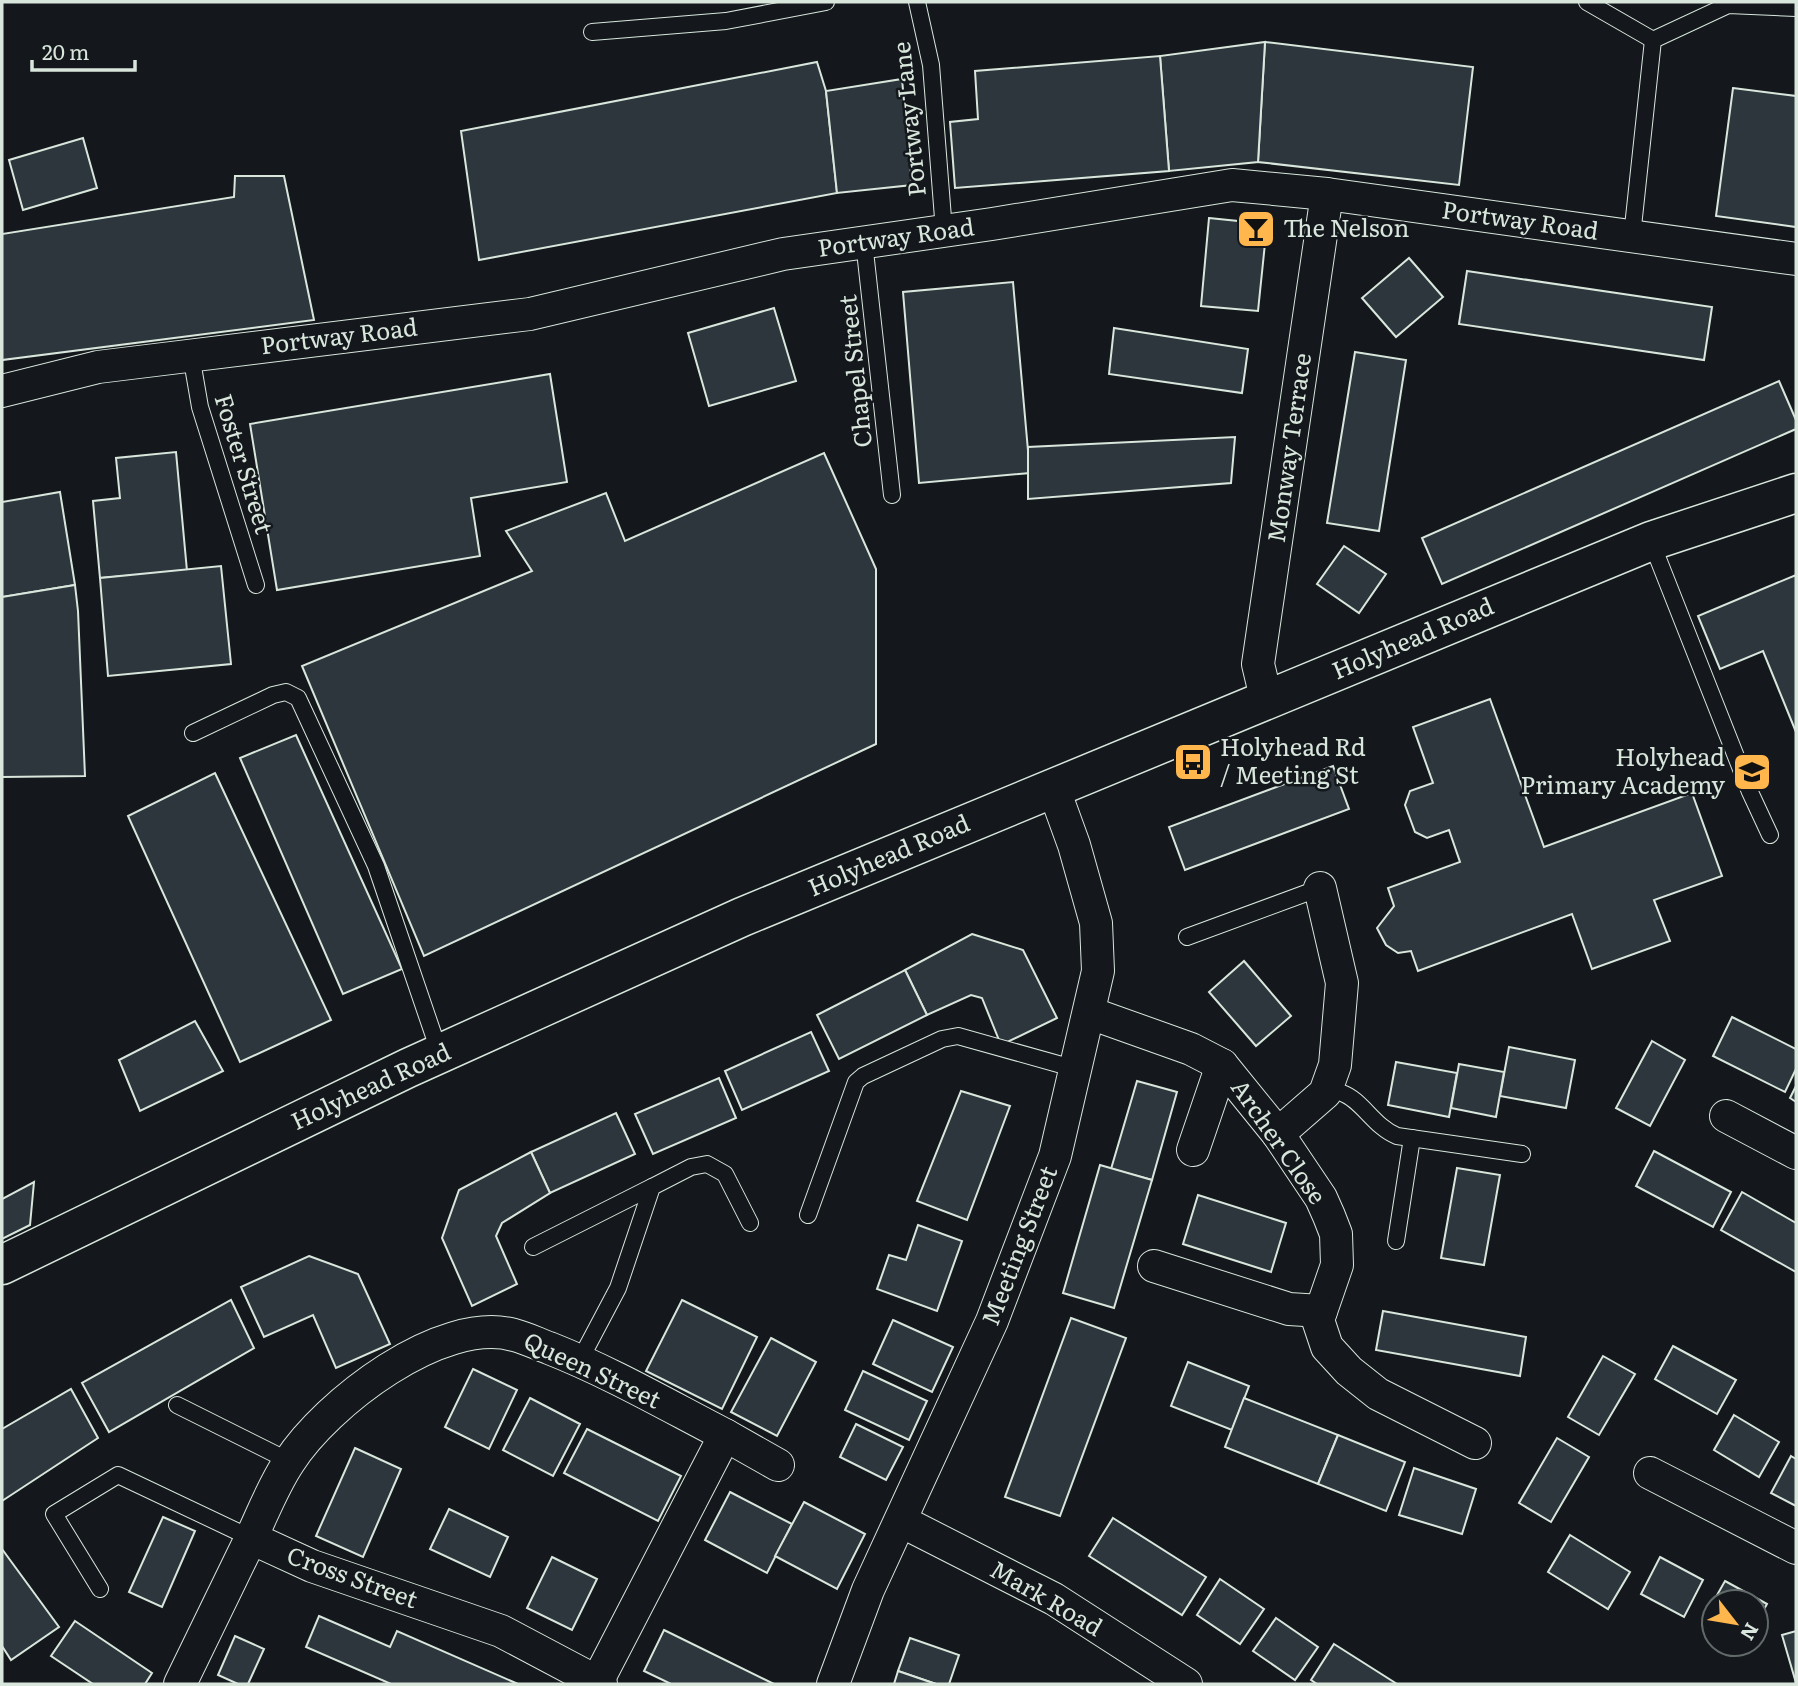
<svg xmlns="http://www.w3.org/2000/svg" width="1798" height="1686" font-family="Literata,serif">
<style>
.building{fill:#2c363c;stroke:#d8e6dc;stroke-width:2}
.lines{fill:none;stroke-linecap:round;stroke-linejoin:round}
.service-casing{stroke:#d8e6dc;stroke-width:18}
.minor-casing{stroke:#d8e6dc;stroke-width:34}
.tertiary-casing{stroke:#d8e6dc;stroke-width:41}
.service{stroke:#14181c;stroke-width:16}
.minor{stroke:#14181c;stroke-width:32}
.tertiary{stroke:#14181c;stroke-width:38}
.labels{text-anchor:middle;stroke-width:5;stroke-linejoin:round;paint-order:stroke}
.street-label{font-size:24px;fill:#d8e6dc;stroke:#14181c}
.poi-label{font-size:24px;fill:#d8e6dc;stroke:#14181c;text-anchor:start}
</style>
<rect width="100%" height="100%" fill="#14181c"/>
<g class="building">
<polygon points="1265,42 1473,67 1459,185 1258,162"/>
<polygon points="1265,42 1258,162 1169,171 1160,56"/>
<polygon points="1160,56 1169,171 955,188 950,122 978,119 975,71"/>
<polygon points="817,62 826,91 837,193 479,260 461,131"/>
<polygon points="902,79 912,185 837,193 826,91"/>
<polygon points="1733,88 1796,96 1796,227 1716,216"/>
<polygon points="83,138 97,188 23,210 9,160"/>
<polygon points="235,176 284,176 314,320 2,360 2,234 234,197"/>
<polygon points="1209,218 1267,224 1258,311 1201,306"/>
<polygon points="1409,258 1443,297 1396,337 1362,298"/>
<polygon points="1467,271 1712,307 1704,360 1459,324"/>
<polygon points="1013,282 1030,473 919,483 903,292"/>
<polygon points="774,308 796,381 709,406 688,333"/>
<polygon points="1114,328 1248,349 1242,393 1109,374"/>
<polygon points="1355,352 1406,360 1379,531 1327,523"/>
<polygon points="550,374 567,482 471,498 480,556 277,590 250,424"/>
<polygon points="1779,381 1796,420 1796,429 1442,584 1422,538"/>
<polygon points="1235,437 1231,483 1028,499 1028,447"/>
<polygon points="176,452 187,571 100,578 93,501 120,498 116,458"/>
<polygon points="824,453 876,569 876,744 424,956 302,666 532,571 506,531 606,493 625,541"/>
<polygon points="60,492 75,585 2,597 2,502"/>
<polygon points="1344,546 1386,574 1359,613 1317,584"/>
<polygon points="221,566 231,664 108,676 100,578"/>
<polygon points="1796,575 1796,732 1763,651 1720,669 1698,616"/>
<polygon points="75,585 78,611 85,776 2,777 2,597"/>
<polygon points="1490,699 1544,847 1692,793 1722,876 1654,900 1670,941 1592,969 1572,914 1418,971 1411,951 1398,953 1386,945 1377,928 1394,906 1388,888 1460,862 1449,830 1427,838 1415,832 1405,805 1410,791 1433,783 1413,727"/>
<polygon points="296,735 402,969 343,994 240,758"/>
<polygon points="1333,766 1349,809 1185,870 1169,827"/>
<polygon points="215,773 331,1020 240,1062 128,816"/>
<polygon points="972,934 1023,950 1057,1018 1001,1045 982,998 971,995 927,1015 905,970"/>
<polygon points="1244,961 1291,1016 1256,1046 1209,992"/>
<polygon points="905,970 927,1015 839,1059 817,1015"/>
<polygon points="1732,1017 1796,1049 1796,1069 1785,1092 1713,1056"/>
<polygon points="195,1021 223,1071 140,1111 119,1060"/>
<polygon points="811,1032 829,1071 742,1110 725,1071"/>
<polygon points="1652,1041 1685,1060 1650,1126 1616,1108"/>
<polygon points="1509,1047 1575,1060 1566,1108 1500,1096"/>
<polygon points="1396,1062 1457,1073 1449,1117 1388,1105"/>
<polygon points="1459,1064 1504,1072 1496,1117 1451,1108"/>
<polygon points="719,1078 736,1118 653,1154 635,1114"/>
<polygon points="1137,1081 1177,1092 1152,1180 1111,1169"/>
<polygon points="1796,1086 1796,1102 1790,1098"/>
<polygon points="961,1091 1010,1106 967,1220 917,1201"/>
<polygon points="616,1113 635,1154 550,1193 531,1152"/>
<polygon points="1654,1151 1731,1192 1713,1227 1636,1186"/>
<polygon points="531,1152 550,1193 502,1223 496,1236 517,1284 472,1306 442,1238 459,1190"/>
<polygon points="1100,1165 1152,1180 1114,1308 1063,1293"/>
<polygon points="1457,1168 1500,1175 1484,1265 1441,1258"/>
<polygon points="34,1182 30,1225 2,1239 2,1199"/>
<polygon points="1742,1192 1796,1223 1796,1272 1721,1230"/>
<polygon points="1198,1195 1286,1223 1271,1272 1183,1244"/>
<polygon points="918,1225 962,1241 937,1311 877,1289 889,1255 906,1260"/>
<polygon points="309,1256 358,1274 390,1344 336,1368 313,1315 264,1337 241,1287"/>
<polygon points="231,1300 254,1348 109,1432 82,1383"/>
<polygon points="682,1300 757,1337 722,1409 646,1371"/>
<polygon points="1383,1311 1526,1337 1520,1376 1376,1350"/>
<polygon points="1071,1318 1126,1338 1060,1516 1005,1497"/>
<polygon points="893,1320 953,1347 932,1392 873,1364"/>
<polygon points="771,1338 816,1362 777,1436 731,1412"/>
<polygon points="1673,1346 1736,1380 1717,1414 1655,1379"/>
<polygon points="1603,1356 1635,1374 1599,1435 1568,1417"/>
<polygon points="1188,1362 1249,1386 1232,1430 1171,1406"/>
<polygon points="473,1369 517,1390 489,1449 445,1427"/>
<polygon points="863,1371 927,1401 909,1440 845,1410"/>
<polygon points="71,1389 98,1438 2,1501 2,1429"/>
<polygon points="530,1398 580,1424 553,1476 503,1450"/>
<polygon points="1244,1398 1338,1435 1318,1484 1225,1447"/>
<polygon points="1734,1415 1779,1442 1759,1477 1714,1450"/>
<polygon points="856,1424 903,1447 886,1480 840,1457"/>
<polygon points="587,1429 681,1476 658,1521 564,1473"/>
<polygon points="1338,1435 1405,1462 1386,1511 1318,1484"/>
<polygon points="1557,1438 1589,1457 1551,1522 1519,1503"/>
<polygon points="355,1448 401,1469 363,1557 316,1536"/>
<polygon points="1791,1456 1796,1459 1796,1506 1771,1493"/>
<polygon points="1414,1468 1476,1489 1462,1534 1399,1515"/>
<polygon points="730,1492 792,1524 767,1573 705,1540"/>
<polygon points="804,1502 865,1534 837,1589 775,1556"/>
<polygon points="449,1509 508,1537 490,1577 430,1549"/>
<polygon points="163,1517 195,1531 162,1607 129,1592"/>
<polygon points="1113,1518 1206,1577 1182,1615 1089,1556"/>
<polygon points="1570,1535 1630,1572 1608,1609 1548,1572"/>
<polygon points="2,1549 59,1627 11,1660 2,1646"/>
<polygon points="552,1557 597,1579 572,1630 527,1608"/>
<polygon points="1660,1557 1703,1580 1684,1617 1641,1594"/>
<polygon points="1220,1579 1264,1609 1240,1644 1197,1615"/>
<polygon points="1725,1581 1767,1604 1756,1624 1756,1602 1714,1602 1714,1623 1704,1618"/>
<polygon points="319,1616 390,1647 397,1631 518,1684 391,1684 306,1647"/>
<polygon points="1276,1618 1318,1647 1295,1680 1253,1651"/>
<polygon points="75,1621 152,1673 145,1684 93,1684 51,1656"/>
<polygon points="664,1630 774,1684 671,1684 644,1671"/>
<polygon points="1796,1631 1796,1683 1782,1635"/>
<polygon points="235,1636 264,1649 248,1684 238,1684 218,1675"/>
<polygon points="910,1638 959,1655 949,1684 936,1684 898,1671"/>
<polygon points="1334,1644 1397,1684 1317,1684 1311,1680"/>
<polygon points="898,1671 936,1684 894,1684"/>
</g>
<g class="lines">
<defs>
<g id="service">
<polyline points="917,2 931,65 944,231"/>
<polyline points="1587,2 1653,40"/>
<polyline points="592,32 726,21 826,2"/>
<polyline points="1632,236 1653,40 1728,5 1796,8"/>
<polyline points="864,242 892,495"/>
<polyline points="191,355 200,407 256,585"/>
<polyline points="1651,541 1750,792 1770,835"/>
<polyline points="193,733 273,695 286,692 298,698 376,866 440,1054"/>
<polyline points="1187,937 1320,888"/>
<path d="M1325,1093c6,-1 12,-3 17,0 20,7 32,34 55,43l125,18"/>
<polyline points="808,1215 856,1082 863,1076 942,1039 958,1036 1076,1069"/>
<polyline points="1396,1241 1412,1138"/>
<polyline points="533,1247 652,1187"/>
<polyline points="580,1360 618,1288 652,1187 691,1167 707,1164 725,1174 750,1223"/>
<polyline points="177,1405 289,1461"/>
<polyline points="100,1589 54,1514 118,1475 251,1538"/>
</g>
<g id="minor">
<polyline points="2,391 98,367 530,314 783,254 992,224 1232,185 1327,194 1796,259"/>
<polyline points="1267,702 1258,664 1327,194"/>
<polyline points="1090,1013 1191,1049 1222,1065 1278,1134 1321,1198 1329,1216 1336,1234 1337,1265 1318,1320 1327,1347 1349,1371 1378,1394 1475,1443"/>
<polyline points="1726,1116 1796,1153"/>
<polyline points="1278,1134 1325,1093 1335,1065 1342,983 1320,888"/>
<polyline points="1193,1150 1222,1065"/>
<polyline points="1154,1266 1289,1309 1321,1311"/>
<polyline points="725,1435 778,1465"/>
<polyline points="1650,1473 1796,1548"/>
<polyline points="901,1521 1054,1599 1186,1684"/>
<path d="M251,1538c12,-25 22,-52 38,-76 37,-58 152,-147 225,-127 12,3 24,9 35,13 61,24 118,57 176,87l-128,247"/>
<polyline points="180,1684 251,1538 312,1566 501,1631 601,1684"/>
<polyline points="833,1684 868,1590 992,1321 1055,1156 1098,971 1096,923 1074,845 1053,787"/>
</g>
<polyline id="tertiary" points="2,1265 408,1068 742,917 1651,541 1796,493"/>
</defs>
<use href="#service" class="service-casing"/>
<use href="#minor" class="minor-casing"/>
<use href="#tertiary" class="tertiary-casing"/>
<use href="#service" class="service"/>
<use href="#minor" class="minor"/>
<use href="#tertiary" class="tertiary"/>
</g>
<defs>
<symbol id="bar-square" viewBox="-11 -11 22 22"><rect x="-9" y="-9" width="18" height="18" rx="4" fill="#ffb74d" stroke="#14181c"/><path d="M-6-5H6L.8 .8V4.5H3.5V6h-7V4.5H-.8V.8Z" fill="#111"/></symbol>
<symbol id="bus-square" viewBox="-11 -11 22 22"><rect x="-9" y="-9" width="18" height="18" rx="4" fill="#ffb74d" stroke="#14181c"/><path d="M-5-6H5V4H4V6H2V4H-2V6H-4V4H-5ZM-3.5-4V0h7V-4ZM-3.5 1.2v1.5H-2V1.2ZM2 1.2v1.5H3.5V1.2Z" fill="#111"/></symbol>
<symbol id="school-square" viewBox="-11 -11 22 22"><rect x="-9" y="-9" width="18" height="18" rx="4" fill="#ffb74d" stroke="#14181c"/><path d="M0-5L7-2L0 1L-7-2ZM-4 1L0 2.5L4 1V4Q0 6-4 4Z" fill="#111"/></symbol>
</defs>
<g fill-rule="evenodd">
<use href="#bar-square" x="1234" y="207" width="44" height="44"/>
<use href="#bus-square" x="1171" y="740" width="44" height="44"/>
<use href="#school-square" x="1730" y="750" width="44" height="44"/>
</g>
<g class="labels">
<g class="street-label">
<text transform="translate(910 119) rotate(-96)" y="8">Portway Lane</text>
<text transform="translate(1520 221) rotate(8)" y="8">Portway Road</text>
<text transform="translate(896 238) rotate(-8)" y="8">Portway Road</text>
<text transform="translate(339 337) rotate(-7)" y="8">Portway Road</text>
<text transform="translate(856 371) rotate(-96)" y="8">Chapel Street</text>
<text transform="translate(1290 448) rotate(-82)" y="8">Monway Terrace</text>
<text transform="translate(243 464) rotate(73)" y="8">Foster Street</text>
<text transform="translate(1413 639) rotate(-23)" y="8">Holyhead Road</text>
<text transform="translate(889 856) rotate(-23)" y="8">Holyhead Road</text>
<text transform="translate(371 1087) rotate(-25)" y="8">Holyhead Road</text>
<text transform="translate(1278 1142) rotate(55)" y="8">Archer Close</text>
<text transform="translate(1020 1246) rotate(-69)" y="8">Meeting Street</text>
<text transform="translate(592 1371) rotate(25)" y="8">Queen Street</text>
<text transform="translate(352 1578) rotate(20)" y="8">Cross Street</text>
<text transform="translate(1046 1599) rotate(30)" y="8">Mark Road</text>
</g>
<g class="poi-label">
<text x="1283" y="237">The Nelson</text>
<text x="1220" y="756">Holyhead Rd<tspan x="1220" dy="28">/ Meeting St</tspan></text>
<text x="1725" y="766" text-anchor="end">Holyhead<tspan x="1725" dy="28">Primary Academy</tspan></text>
</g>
</g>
<rect width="1798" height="1686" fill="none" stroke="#d8e6dc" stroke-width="7"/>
<g transform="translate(1735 1623) rotate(121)"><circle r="33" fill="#14181c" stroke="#626a69" stroke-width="2"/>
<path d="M0-5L12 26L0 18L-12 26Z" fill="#ffb74d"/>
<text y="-10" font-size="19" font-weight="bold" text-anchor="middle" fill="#d8e6dc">N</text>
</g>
<path d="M32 60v10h103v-10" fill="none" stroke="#d8e6dc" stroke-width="3.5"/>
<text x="42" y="60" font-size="21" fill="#d8e6dc" stroke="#14181c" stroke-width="5" paint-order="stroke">20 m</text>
</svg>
